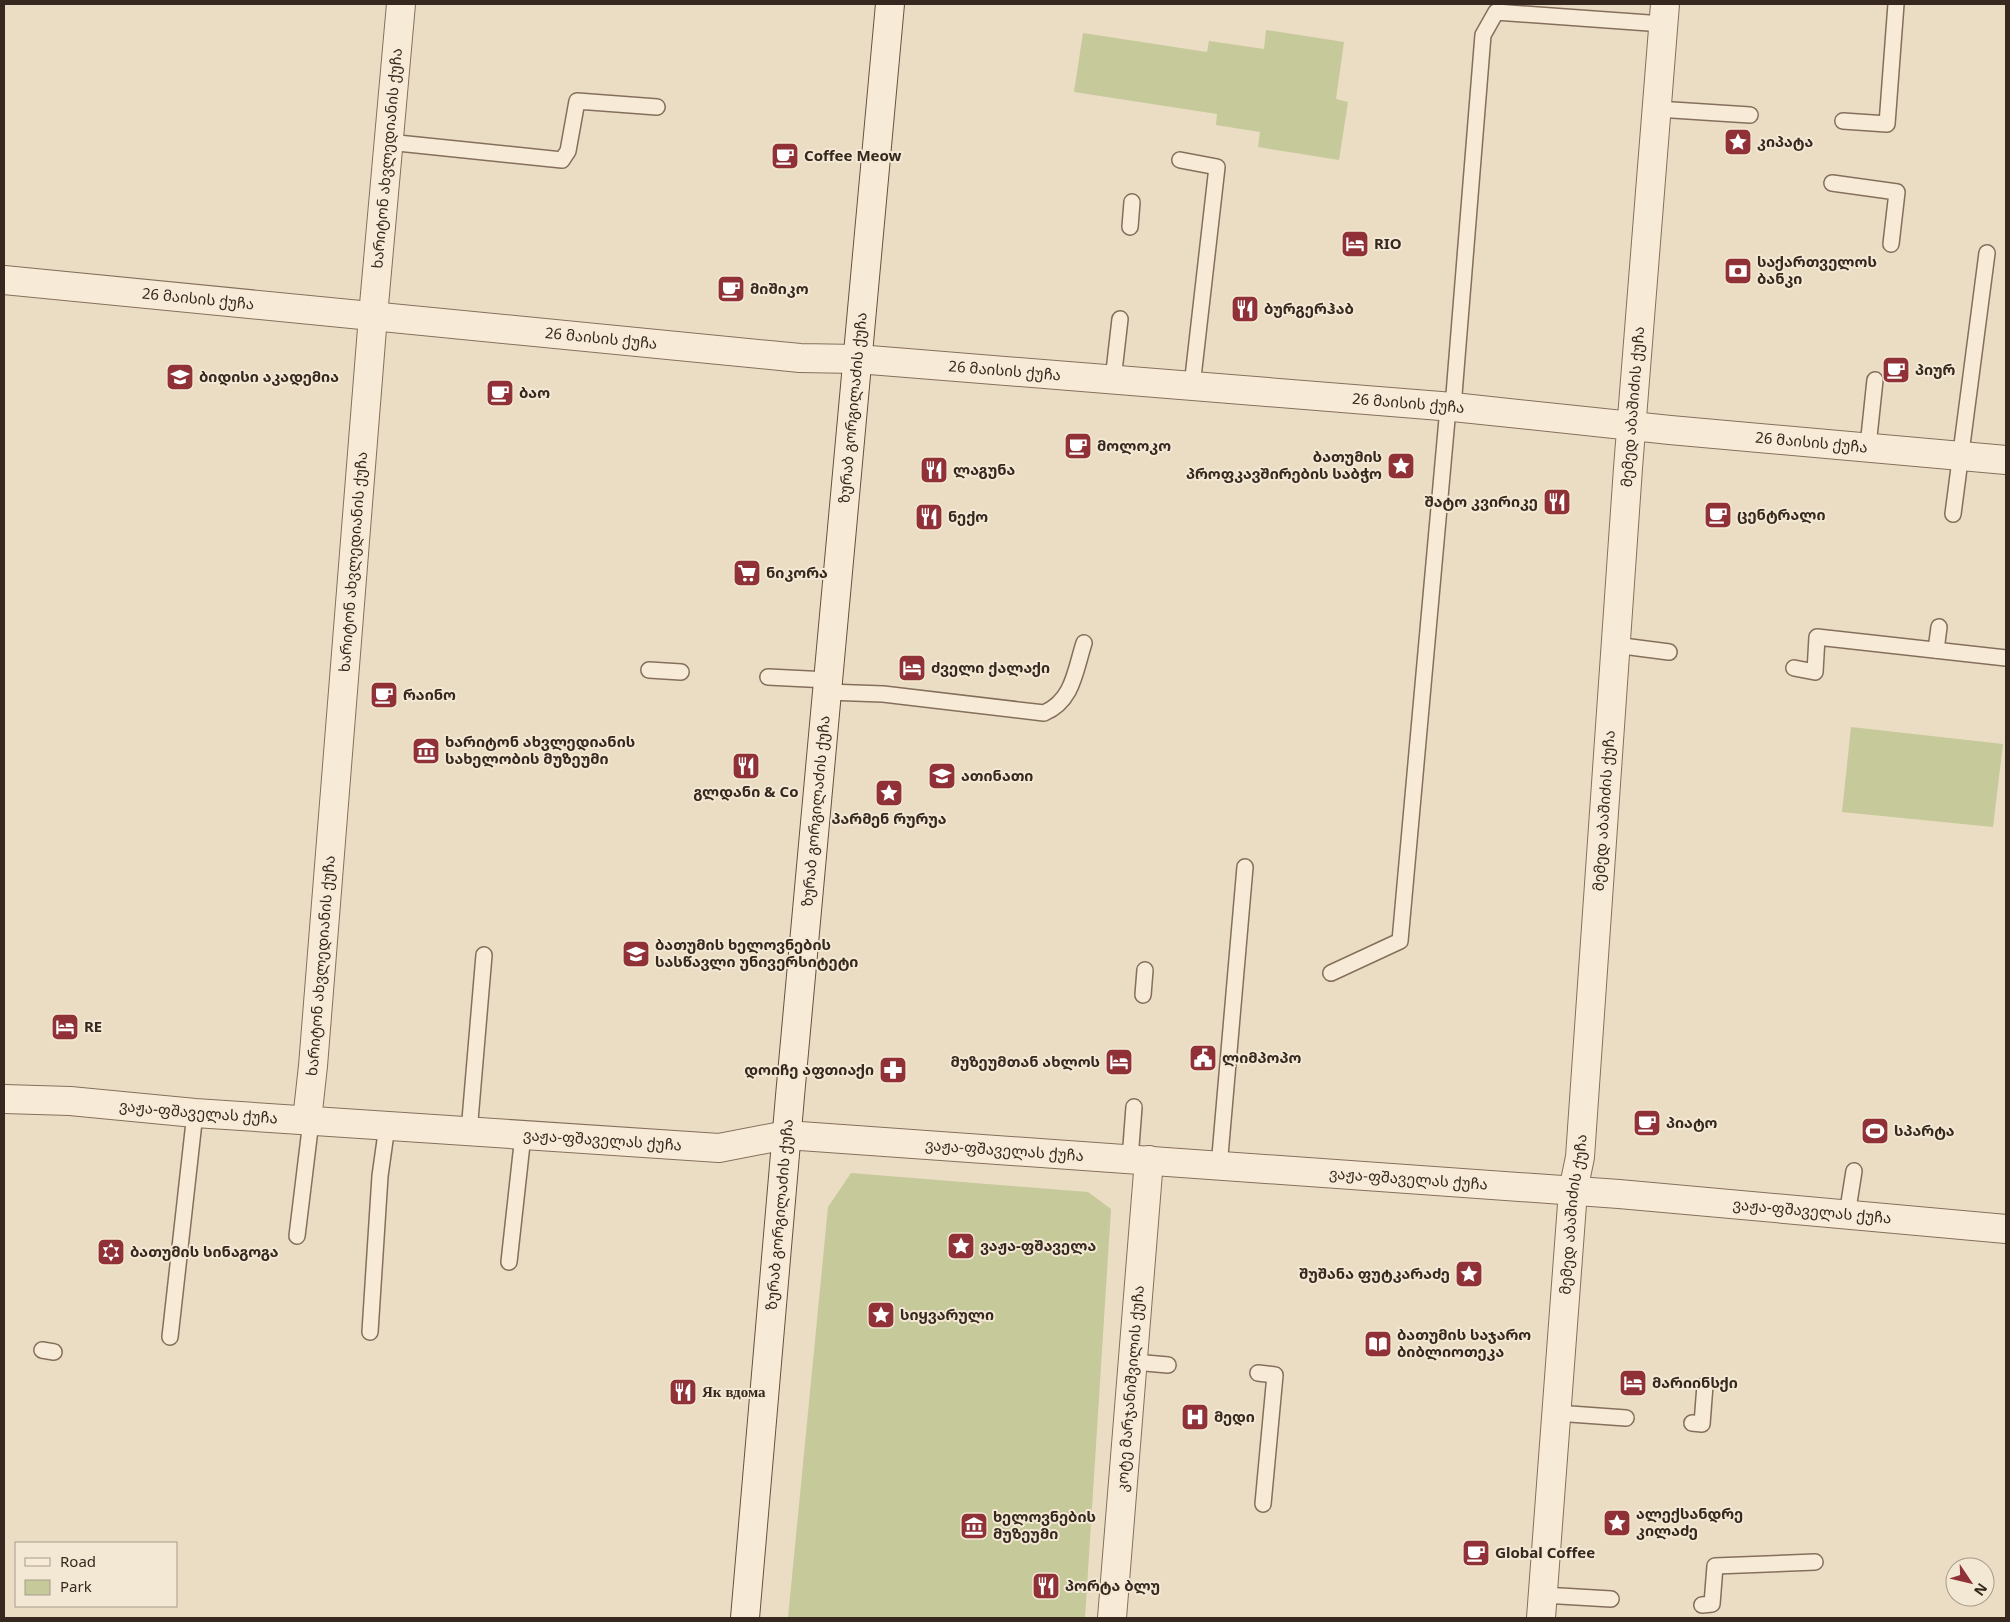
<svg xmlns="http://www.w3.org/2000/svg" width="2010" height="1622" font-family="Georgia,'Noto Sans Georgian',serif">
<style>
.green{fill:#c6c999}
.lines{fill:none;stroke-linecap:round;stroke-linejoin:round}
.lane-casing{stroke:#856f5c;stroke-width:18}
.street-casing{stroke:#856f5c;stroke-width:30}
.secondary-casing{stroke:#67503f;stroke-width:30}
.lane{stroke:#f7ebd7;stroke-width:15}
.street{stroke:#f7ebd7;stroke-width:28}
.secondary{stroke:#f7ebd7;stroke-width:28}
.labels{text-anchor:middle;stroke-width:4;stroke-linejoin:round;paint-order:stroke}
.poi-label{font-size:15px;font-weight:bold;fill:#36281f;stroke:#f3e8d3;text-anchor:start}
.street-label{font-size:15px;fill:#36281f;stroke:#f3e8d3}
</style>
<rect width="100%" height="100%" fill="#ebddc4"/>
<g class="green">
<polygon points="1266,30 1344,42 1336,99 1348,102 1339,160 1258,147 1260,132 1216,125 1217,114 1074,92 1083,33 1207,52 1209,41 1264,49"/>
<polygon points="1851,727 2003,744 1993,827 1842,812"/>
<polygon points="851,1173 1088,1192 1111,1209 1085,1618 788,1618 828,1207"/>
</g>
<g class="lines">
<defs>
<g id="lane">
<polyline points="1657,109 1750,115"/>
<polyline points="1843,121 1887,124 1896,4"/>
<polyline points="388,142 562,160 568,151 577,101 657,107"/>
<polyline points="1180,160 1217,167 1192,386"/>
<polyline points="1832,183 1897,192 1891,244"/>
<polyline points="1130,227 1132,202"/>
<polyline points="1113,380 1120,319"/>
<polyline points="1453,407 1483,35 1496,12 1663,24"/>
<polyline points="1868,446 1875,380"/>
<polyline points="1953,514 1987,253"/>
<polyline points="1615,645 1669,652"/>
<polyline points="1936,650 1939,627"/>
<polyline points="1794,668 1815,672 1817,637 2006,658"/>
<polyline points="649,670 681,672"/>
<polyline points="768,677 828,680"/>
<path d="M827,692l56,2 161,19c29,-12 31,-42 40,-70"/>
<polyline points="1331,973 1400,941 1448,408"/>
<polyline points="1143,995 1145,970"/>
<polyline points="469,1132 484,955"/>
<polyline points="1130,1159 1134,1107"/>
<polyline points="1219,1167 1245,867"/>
<polyline points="1847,1215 1854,1171"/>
<polyline points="297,1236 311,1121"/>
<polyline points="509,1262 523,1135"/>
<polyline points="370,1332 380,1176 387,1126"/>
<polyline points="170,1337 195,1113"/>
<polyline points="42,1350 54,1352"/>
<polyline points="1134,1362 1168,1365"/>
<polyline points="1258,1373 1275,1375 1263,1504"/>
<polyline points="1556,1413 1626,1418"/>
<polyline points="1692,1423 1702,1424 1705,1385"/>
<polyline points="1543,1595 1611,1599"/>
<polyline points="1702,1605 1712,1604 1715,1566 1815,1562"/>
</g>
<g id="street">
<path id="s1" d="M4,280l796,78 57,1 50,4 546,44 217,23 336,30"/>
<path id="s2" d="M4,1099l66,2 125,12 524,35 67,-13 833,59 387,35"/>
<path id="s3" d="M307,1120l6,-54 60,-750 28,-312"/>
<path id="s4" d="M1112,1618l37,-458"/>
<path id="s5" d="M1541,1618l32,-427 7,-34 48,-689 37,-464"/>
</g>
<g id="secondary">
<path id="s6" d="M745,1618l45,-522 100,-1092"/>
</g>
</defs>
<use href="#lane" class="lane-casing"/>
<use href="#street" class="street-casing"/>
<use href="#secondary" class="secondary-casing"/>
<use href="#lane" class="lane"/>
<use href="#street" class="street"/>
<use href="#secondary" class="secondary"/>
</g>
<defs>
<symbol id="sight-square" viewBox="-11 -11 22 22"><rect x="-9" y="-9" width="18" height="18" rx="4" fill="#903037" stroke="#f3e8d3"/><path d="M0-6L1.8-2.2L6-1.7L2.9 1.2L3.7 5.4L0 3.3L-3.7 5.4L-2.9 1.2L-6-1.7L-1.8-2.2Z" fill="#fff"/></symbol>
<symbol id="cafe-square" viewBox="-11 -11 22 22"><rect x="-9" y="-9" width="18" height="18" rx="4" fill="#903037" stroke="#f3e8d3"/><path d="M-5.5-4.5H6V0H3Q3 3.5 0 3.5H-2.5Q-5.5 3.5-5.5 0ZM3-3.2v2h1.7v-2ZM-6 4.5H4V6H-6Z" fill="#fff"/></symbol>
<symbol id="hotel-square" viewBox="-11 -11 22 22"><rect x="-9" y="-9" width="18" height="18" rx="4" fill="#903037" stroke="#f3e8d3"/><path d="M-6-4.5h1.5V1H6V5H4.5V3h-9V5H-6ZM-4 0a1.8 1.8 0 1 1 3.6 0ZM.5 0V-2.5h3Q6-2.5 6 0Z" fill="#fff"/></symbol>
<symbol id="bank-square" viewBox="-11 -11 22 22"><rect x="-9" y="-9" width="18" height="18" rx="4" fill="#903037" stroke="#f3e8d3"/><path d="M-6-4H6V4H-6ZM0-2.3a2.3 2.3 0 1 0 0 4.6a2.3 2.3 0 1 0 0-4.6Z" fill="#fff"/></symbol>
<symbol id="restaurant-square" viewBox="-11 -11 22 22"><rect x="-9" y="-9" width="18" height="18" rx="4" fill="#903037" stroke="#f3e8d3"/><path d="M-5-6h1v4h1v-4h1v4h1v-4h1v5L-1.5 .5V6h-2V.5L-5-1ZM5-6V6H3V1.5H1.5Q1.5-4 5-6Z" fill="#fff"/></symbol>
<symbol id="university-square" viewBox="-11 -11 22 22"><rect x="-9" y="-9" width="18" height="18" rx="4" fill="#903037" stroke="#f3e8d3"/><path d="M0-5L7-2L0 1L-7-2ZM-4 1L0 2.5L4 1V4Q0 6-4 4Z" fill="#fff"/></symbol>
<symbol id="supermarket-square" viewBox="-11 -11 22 22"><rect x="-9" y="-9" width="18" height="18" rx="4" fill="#903037" stroke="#f3e8d3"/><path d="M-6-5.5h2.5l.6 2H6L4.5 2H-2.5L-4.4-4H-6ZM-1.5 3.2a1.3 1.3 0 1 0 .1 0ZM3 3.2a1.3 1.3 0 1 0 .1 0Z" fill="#fff"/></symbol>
<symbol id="museum-square" viewBox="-11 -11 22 22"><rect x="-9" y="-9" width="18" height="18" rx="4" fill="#903037" stroke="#f3e8d3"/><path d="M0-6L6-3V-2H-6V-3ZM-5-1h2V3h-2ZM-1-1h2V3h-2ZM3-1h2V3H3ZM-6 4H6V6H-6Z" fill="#fff"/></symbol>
<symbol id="school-square" viewBox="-11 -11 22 22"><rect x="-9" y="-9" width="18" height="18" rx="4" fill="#903037" stroke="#f3e8d3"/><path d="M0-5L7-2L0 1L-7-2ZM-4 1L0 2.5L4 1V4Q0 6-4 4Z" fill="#fff"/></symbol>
<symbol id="civic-square" viewBox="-11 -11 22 22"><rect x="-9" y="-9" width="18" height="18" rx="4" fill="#903037" stroke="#f3e8d3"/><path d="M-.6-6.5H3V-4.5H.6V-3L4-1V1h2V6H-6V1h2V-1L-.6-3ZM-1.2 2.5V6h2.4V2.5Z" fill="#fff"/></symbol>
<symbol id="pharmacy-square" viewBox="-11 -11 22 22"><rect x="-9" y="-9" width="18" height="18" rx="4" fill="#903037" stroke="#f3e8d3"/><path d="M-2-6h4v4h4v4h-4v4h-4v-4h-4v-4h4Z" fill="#fff"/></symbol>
<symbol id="stadium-square" viewBox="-11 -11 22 22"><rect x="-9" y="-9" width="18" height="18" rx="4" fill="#903037" stroke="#f3e8d3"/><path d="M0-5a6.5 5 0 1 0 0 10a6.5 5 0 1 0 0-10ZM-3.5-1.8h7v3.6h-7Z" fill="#fff"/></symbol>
<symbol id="synagogue-square" viewBox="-11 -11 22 22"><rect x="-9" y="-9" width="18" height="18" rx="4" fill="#903037" stroke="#f3e8d3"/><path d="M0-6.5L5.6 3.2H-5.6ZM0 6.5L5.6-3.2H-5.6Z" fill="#fff"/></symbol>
<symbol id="library-square" viewBox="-11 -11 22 22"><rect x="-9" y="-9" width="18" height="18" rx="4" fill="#903037" stroke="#f3e8d3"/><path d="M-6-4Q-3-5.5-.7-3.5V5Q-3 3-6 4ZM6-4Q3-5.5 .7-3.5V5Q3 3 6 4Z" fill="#fff"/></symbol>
<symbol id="hospital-square" viewBox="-11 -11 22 22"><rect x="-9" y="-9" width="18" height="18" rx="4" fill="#903037" stroke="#f3e8d3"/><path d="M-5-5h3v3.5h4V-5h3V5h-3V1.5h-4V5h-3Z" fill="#fff"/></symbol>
</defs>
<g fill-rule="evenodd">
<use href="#sight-square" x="1722" y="126" width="32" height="32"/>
<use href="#cafe-square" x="769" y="140" width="32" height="32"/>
<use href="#hotel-square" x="1339" y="228" width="32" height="32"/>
<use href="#bank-square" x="1722" y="255" width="32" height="32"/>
<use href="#cafe-square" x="715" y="273" width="32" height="32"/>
<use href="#restaurant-square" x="1229" y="293" width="32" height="32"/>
<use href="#cafe-square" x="1880" y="354" width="32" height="32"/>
<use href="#university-square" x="164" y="361" width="32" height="32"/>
<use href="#cafe-square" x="484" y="377" width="32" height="32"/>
<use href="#cafe-square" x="1062" y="430" width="32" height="32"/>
<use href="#sight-square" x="1385" y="450" width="32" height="32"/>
<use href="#restaurant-square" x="918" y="454" width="32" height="32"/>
<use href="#restaurant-square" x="1541" y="486" width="32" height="32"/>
<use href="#cafe-square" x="1702" y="499" width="32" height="32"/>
<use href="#restaurant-square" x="913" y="501" width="32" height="32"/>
<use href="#supermarket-square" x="731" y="557" width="32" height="32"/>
<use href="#hotel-square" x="896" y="652" width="32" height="32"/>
<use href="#cafe-square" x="368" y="679" width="32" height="32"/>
<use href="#museum-square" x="410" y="735" width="32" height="32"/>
<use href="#restaurant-square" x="730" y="750" width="32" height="32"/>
<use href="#school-square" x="926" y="760" width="32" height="32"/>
<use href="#sight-square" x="873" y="777" width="32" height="32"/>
<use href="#university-square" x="620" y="938" width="32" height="32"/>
<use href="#hotel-square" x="49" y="1011" width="32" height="32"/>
<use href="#civic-square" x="1187" y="1042" width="32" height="32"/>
<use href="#hotel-square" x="1103" y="1046" width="32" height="32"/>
<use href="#pharmacy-square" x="877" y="1054" width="32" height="32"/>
<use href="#cafe-square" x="1631" y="1107" width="32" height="32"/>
<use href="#stadium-square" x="1859" y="1115" width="32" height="32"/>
<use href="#sight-square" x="945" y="1230" width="32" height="32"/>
<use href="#synagogue-square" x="95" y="1236" width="32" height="32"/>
<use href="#sight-square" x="1453" y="1258" width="32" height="32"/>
<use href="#sight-square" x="865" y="1299" width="32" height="32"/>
<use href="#library-square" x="1362" y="1328" width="32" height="32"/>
<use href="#hotel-square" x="1617" y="1367" width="32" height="32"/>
<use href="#restaurant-square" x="667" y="1376" width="32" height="32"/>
<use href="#hospital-square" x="1179" y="1401" width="32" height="32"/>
<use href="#sight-square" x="1601" y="1507" width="32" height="32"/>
<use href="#museum-square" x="958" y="1510" width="32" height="32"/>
<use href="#cafe-square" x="1460" y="1537" width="32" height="32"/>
<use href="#restaurant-square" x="1030" y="1570" width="32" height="32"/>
</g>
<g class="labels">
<g class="poi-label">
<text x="1757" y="147">კიპატა</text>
<text x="804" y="161">Coffee Meow</text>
<text x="1374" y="249">RIO</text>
<text x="1757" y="267">საქართველოს<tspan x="1757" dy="17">ბანკი</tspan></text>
<text x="750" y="294">მიშიკო</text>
<text x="1264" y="314">ბურგერჰაბ</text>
<text x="1915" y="375">პიურ</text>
<text x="199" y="382">ბიდისი აკადემია</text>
<text x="519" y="398">ბაო</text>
<text x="1097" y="451">მოლოკო</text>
<text x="1382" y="462" text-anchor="end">ბათუმის<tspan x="1382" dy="17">პროფკავშირების საბჭო</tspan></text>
<text x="953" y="475">ლაგუნა</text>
<text x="1538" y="507" text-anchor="end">შატო კვირიკე</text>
<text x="1737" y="520">ცენტრალი</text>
<text x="948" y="522">ნექო</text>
<text x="766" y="578">ნიკორა</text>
<text x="931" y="673">ძველი ქალაქი</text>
<text x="403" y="700">რაინო</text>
<text x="445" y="747">ხარიტონ ახვლედიანის<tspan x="445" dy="17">სახელობის მუზეუმი</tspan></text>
<text x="961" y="781">ათინათი</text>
<text x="746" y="797" text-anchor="middle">გლდანი &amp; Co</text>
<text x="889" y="824" text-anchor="middle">პარმენ რურუა</text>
<text x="655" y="950">ბათუმის ხელოვნების<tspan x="655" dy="17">სასწავლი უნივერსიტეტი</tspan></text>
<text x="84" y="1032">RE</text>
<text x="1222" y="1063">ლიმპოპო</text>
<text x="1100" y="1067" text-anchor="end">მუზეუმთან ახლოს</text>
<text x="874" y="1075" text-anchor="end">დოიჩე აფთიაქი</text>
<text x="1666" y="1128">პიატო</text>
<text x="1894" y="1136">სპარტა</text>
<text x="980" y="1251">ვაჟა-ფშაველა</text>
<text x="130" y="1257">ბათუმის სინაგოგა</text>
<text x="1450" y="1279" text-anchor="end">შუშანა ფუტკარაძე</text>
<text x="900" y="1320">სიყვარული</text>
<text x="1397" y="1340">ბათუმის საჯარო<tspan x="1397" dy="17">ბიბლიოთეკა</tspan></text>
<text x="1652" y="1388">მარიინსქი</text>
<text x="702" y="1397">Як вдома</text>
<text x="1214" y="1422">მედი</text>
<text x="1636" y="1519">ალექსანდრე<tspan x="1636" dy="17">კილაძე</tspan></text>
<text x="993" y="1522">ხელოვნების<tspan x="993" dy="17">მუზეუმი</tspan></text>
<text x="1495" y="1558">Global Coffee</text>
<text x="1065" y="1591">პორტა ბლუ</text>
</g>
<g class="street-label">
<text dy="5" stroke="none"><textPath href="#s3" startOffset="965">ხარიტონ ახვლედიანის ქუჩა</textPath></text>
<text dy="5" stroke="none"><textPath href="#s1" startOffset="195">26 მაისის ქუჩა</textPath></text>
<text dy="5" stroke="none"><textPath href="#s1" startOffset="600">26 მაისის ქუჩა</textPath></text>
<text dy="5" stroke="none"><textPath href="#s1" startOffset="1005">26 მაისის ქუჩა</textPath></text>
<text dy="5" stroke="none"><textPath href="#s1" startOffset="1410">26 მაისის ქუჩა</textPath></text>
<text dy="5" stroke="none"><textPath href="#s5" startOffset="1215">მემედ აბაშიძის ქუჩა</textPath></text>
<text dy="5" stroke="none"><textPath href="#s6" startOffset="1215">ზურაბ გორგილაძის ქუჩა</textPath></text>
<text dy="5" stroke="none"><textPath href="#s1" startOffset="1815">26 მაისის ქუჩა</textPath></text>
<text dy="5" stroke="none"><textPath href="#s3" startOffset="560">ხარიტონ ახვლედიანის ქუჩა</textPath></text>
<text dy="5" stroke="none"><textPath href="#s6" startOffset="810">ზურაბ გორგილაძის ქუჩა</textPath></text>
<text dy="5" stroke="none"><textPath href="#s5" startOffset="810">მემედ აბაშიძის ქუჩა</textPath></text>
<text dy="5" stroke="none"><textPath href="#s3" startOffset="155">ხარიტონ ახვლედიანის ქუჩა</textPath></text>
<text dy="5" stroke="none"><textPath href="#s2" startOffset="195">ვაჟა-ფშაველას ქუჩა</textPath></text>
<text dy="5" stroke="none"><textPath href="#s2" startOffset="600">ვაჟა-ფშაველას ქუჩა</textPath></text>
<text dy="5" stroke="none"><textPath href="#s2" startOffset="1004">ვაჟა-ფშაველას ქუჩა</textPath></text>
<text dy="5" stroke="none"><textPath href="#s2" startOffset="1409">ვაჟა-ფშაველას ქუჩა</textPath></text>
<text dy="5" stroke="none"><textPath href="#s2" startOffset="1814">ვაჟა-ფშაველას ქუჩა</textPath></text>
<text dy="5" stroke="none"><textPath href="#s6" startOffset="405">ზურაბ გორგილაძის ქუჩა</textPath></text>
<text dy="5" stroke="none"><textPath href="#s5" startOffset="405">მემედ აბაშიძის ქუჩა</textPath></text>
<text dy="5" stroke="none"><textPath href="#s4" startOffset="230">კოტე მარჯანიშვილის ქუჩა</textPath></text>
</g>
</g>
<rect width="2010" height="1622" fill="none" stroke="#36281f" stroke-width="10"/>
<rect x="15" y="1542" width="162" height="65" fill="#f3e8d3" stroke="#a79b8b"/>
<rect x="25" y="1558" width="25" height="8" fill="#f7ebd7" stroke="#a79b8b"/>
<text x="60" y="1567" font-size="15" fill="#36281f">Road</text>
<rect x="25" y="1580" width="25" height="15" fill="#c6c999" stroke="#a79b8b"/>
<text x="60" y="1592" font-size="15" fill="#36281f">Park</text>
<g transform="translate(1970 1582) rotate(125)"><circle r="24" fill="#f3e8d3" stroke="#a79b8b"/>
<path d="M0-4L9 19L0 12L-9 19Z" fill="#903037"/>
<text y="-8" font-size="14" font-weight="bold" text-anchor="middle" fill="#36281f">N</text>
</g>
</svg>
